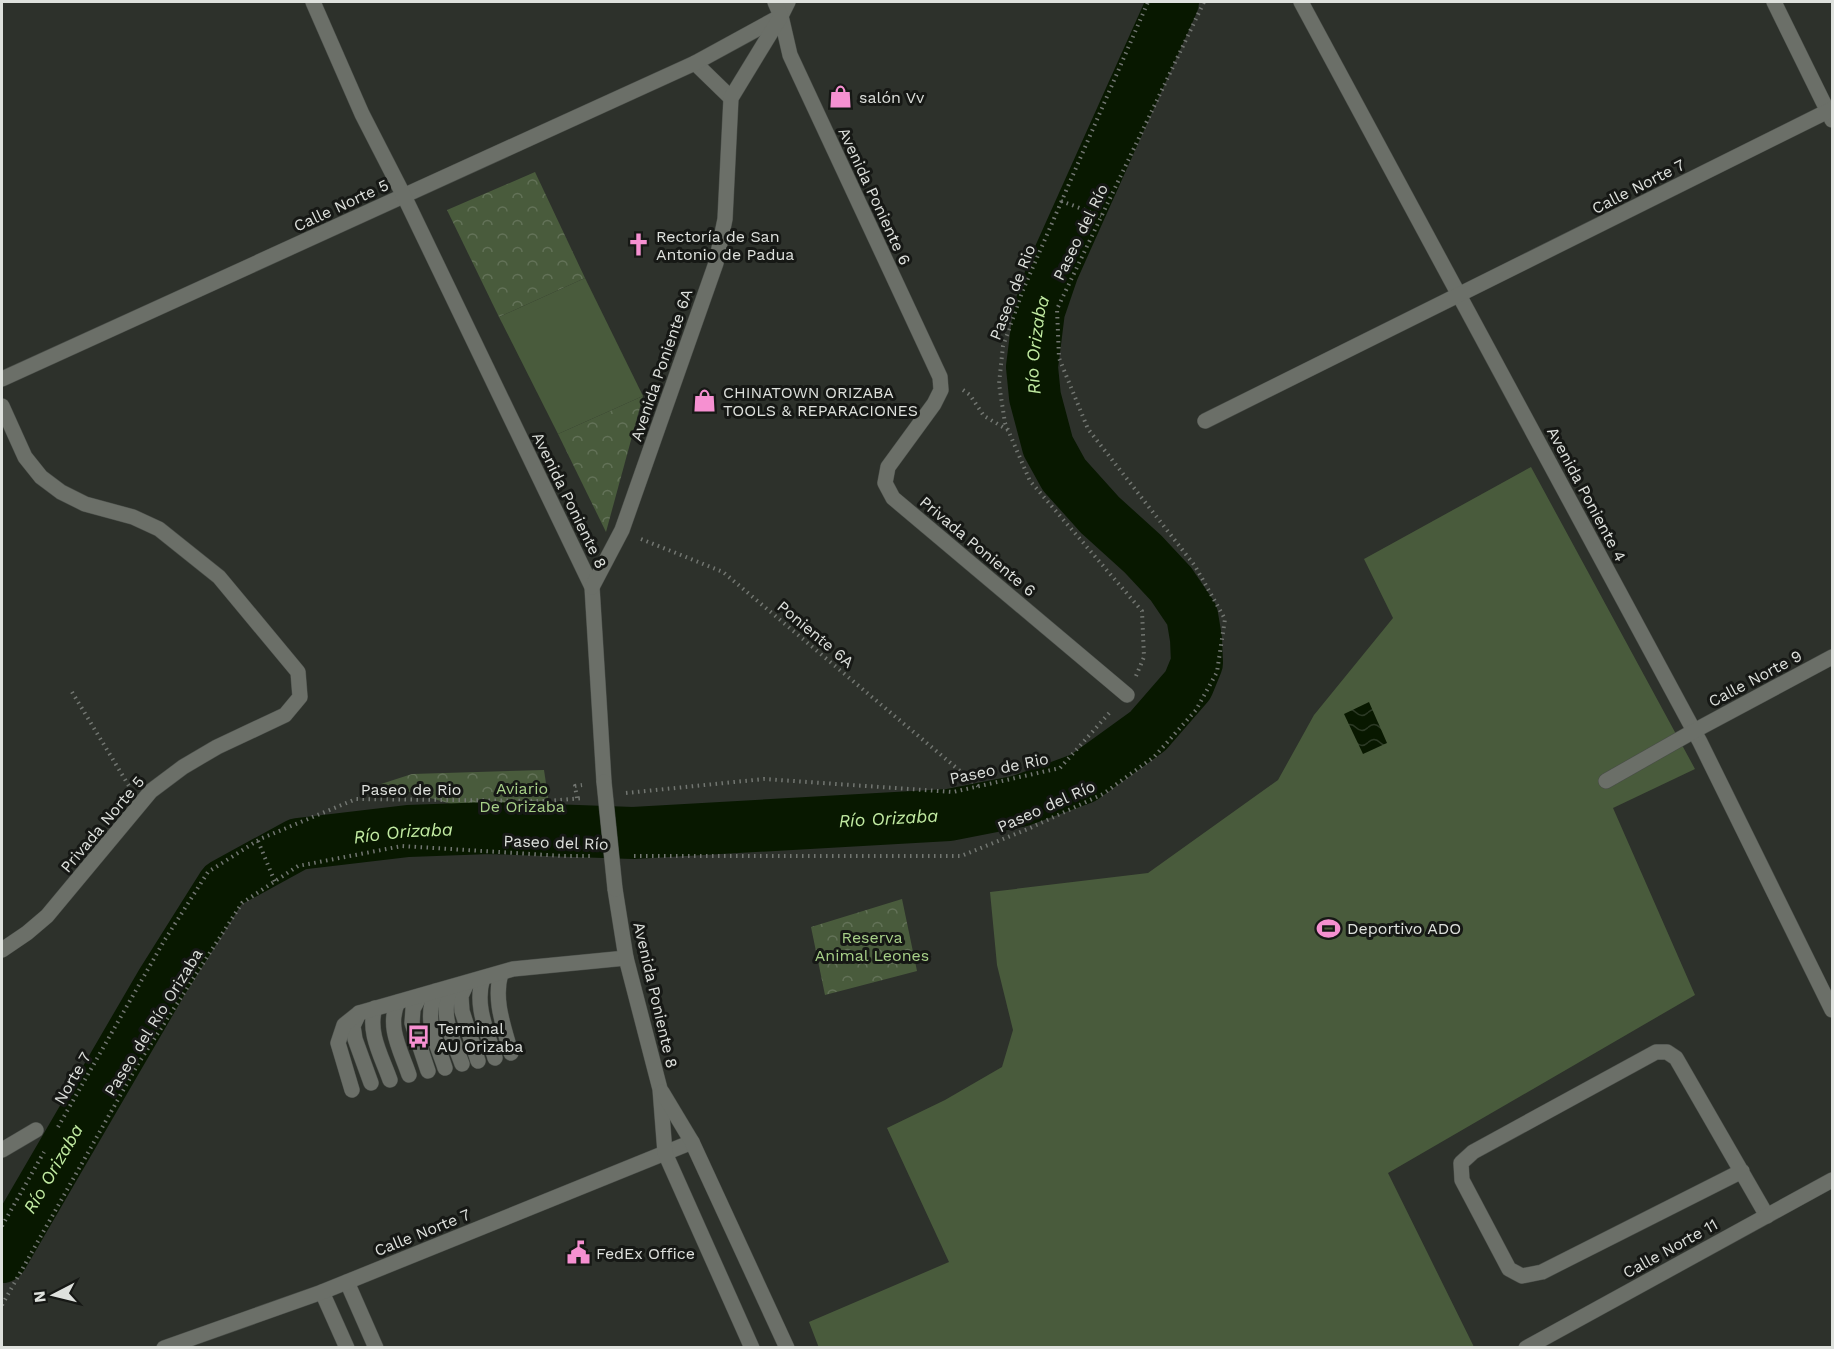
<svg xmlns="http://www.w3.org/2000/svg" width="1834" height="1349" font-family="'Work Sans',sans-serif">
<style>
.park{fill:url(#park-crowns)}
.pitch{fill:#495b3c}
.water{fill:url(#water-waves)}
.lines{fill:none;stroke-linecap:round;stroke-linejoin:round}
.river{stroke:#081800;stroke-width:52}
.service-casing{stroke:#494d48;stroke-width:16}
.minor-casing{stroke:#494d48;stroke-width:16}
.tertiary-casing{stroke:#494d48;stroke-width:16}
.path{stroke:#727671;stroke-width:4;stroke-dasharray:1.5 4.5;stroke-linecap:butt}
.service{stroke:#6b6f68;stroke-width:15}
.minor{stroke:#6b6f68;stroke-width:15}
.tertiary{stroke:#6b6f68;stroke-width:15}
.tertiary-bridge-casing{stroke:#494d48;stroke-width:16;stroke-linecap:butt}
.tertiary-bridge{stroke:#6b6f68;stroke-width:15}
.labels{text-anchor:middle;stroke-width:6;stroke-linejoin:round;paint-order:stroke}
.poi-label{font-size:16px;fill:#dee1dd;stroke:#161815;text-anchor:start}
.street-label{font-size:16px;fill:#dee1dd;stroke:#161815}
.park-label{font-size:16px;fill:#a7d088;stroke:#161815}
.water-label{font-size:18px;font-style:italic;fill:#c2eba2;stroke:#161815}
</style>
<defs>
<pattern id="park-crowns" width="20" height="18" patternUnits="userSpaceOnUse" patternTransform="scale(1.5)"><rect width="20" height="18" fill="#495b3c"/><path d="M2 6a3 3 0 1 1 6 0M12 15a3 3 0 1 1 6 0" fill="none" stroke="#637258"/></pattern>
<pattern id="water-waves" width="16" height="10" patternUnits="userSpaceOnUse" patternTransform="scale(1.5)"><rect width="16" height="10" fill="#081800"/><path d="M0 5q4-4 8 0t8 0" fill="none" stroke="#2c3925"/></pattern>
</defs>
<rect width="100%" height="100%" fill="#2d312b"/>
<g class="park">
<polygon points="535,172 585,278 499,317 447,210"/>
<polygon points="643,396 606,532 558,434"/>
<polygon points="544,770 550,810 526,825 381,784 412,774"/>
<polygon points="902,899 917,971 825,995 811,927"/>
</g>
<g class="pitch">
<polygon points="585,278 643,396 558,434 499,317"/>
<polygon points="1531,467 1695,769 1613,808 1695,995 1388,1173 1474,1347 819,1348 809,1322 949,1262 887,1128 945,1100 1002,1067 1013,1030 997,965 990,892 1148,873 1278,780 1314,715 1393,618 1364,559"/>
</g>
<polygon class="water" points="1369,702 1387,743 1363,754 1344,714"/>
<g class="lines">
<path class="river" id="s1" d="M2,1257l160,-275 61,-97 75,-41 110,-13 82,-3 143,5 316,-18 71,-14 63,-23 65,-47 40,-46 9,-22 -1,-24 -4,-24 -21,-31 -28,-30 -43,-39 -36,-40 -16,-29 -13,-49 -3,-30 7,-56 14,-41 120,-268"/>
<defs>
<g id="service">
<path d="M501,973c-8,27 3,54 10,80"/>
<path d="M483,978c-9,27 4,53 12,80"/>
<polyline points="467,983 461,996 462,1011 478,1061"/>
<path d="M451,987c-12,29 1,49 11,77"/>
<path d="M436,991c-13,30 0,49 9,77"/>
<polyline points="420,996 413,1009 412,1023 428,1071"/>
<path d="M398,1002c-12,24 3,49 11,73"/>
<path d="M375,1008c-8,24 7,49 15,72"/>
<polyline points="359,1013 353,1026 355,1039 371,1083"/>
<polyline points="352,1090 338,1043 344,1025 359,1013 513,969 626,958"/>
<polyline points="1742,1171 1542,1272 1522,1276 1509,1269 1462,1180 1461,1163 1473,1152 1656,1052 1667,1052 1676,1058 1767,1216"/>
</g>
<g id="minor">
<polyline points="1301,2 1700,742 1832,1010"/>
<polyline points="1774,2 1832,120"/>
<polyline points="781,16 790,55 940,377 941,390 934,404 888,467 885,483 893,498 1127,695"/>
<polyline points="695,63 731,98"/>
<polyline points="2,379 695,63 781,16 788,2"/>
<polyline points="2,406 25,457 41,477 61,492 85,504 133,517 159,529 219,577 298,672 300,697 285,715 217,747 183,767 151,791 47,916 27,933 2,950"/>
<polyline points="1205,421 1832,109"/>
<polyline points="1606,781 1694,731 1832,657"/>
<polyline points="2,1150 36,1130"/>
<polyline points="347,1282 376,1348"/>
<polyline points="322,1292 347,1348"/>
<polyline points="164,1348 322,1292 692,1142"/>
<polyline points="1526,1348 1832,1180"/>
</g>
<g id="tertiary">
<polyline points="313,2 362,114 404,196 592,587 604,782"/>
<polyline points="592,587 622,530 716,263 725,219 731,98 781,16 775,2"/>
<polyline points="615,889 626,958 660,1089 665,1153 752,1348"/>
<polyline points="662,1092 692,1142 787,1348"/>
</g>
</defs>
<use href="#service" class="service-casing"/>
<use href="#minor" class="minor-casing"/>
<use href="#tertiary" class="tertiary-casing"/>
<g class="path">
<polyline points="1061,201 1101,216"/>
<polyline points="963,390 970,395 984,416 1008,430"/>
<polyline points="641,539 723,572 978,786"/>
<polyline points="1136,676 1144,657 1142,611 1030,481 1005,423 999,384 1003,346 1023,290 1148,2"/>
<polyline points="72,692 129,786"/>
<polyline points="626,793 764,779 953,792 1060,768 1111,711"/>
<polyline points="577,798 575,786 582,785"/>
<polyline points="258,841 275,882"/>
<polyline points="634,856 961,856 1028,829 1103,794 1154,757 1196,710 1217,672 1225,619 1195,566 1088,429 1059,358 1057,309 1204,2"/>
<polyline points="58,1127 164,941 208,872 260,839 356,799 547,801 583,798"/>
<polyline points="2,1226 44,1152"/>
<polyline points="2,1305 138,1064 242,903 298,866 402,846 563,856 591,856"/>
</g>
<use href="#service" class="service"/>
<use href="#minor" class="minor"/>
<use href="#tertiary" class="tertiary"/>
<defs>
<polyline id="tertiary-bridge" points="604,782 615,889"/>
</defs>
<use href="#tertiary-bridge" class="tertiary-bridge-casing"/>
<use href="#tertiary-bridge" class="tertiary-bridge"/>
</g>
<defs>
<symbol id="shop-bare" viewBox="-9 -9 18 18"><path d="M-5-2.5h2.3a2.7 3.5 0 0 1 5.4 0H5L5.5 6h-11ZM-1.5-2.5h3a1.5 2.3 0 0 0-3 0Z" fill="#f690d1" stroke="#161815" stroke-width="2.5" paint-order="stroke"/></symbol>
<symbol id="church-bare" viewBox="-9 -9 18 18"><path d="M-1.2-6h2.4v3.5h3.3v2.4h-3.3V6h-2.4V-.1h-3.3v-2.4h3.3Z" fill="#f690d1" stroke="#161815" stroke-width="2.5" paint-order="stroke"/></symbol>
<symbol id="stadium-bare" viewBox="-9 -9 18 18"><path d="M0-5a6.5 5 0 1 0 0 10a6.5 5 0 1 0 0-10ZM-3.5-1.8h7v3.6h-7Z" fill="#f690d1" stroke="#161815" stroke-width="2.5" paint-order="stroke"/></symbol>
<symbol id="bus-bare" viewBox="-9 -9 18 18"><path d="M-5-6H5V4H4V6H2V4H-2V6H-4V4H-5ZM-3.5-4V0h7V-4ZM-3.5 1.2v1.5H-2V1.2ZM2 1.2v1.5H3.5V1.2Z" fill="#f690d1" stroke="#161815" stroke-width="2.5" paint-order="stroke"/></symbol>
<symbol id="civic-bare" viewBox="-9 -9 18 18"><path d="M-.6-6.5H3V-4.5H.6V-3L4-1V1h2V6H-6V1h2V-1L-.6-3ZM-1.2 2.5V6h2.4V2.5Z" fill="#f690d1" stroke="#161815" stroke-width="2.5" paint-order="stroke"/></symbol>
</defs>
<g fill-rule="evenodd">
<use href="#shop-bare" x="824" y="80" width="33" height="33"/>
<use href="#church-bare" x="622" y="228" width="33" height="33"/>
<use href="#shop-bare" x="688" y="384" width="33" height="33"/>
<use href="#stadium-bare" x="1312" y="912" width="33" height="33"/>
<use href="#bus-bare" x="402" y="1020" width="33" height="33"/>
<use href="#civic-bare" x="562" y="1236" width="33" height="33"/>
</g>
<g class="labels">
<g class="poi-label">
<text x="859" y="103">salón Vv</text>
<text x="656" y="242">Rectoría de San<tspan x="656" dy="18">Antonio de Padua</tspan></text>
<text x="723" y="398">CHINATOWN ORIZABA<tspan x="723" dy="18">TOOLS &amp; REPARACIONES</tspan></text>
<text x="1347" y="934">Deportivo ADO</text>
<text x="437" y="1034">Terminal<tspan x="437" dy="18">AU Orizaba</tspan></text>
<text x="596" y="1259">FedEx Office</text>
</g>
<g class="street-label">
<text transform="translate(1638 186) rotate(-27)" y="6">Calle Norte 7</text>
<text transform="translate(875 196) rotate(65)" y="6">Avenida Poniente 6</text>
<text transform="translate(341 205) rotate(-25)" y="6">Calle Norte 5</text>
<text transform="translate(1080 232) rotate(-64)" y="6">Paseo del Río</text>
<text transform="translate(1012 292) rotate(-69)" y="6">Paseo de Rio</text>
<text transform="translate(661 365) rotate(-71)" y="6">Avenida Poniente 6A</text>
<text transform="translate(1587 494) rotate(62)" y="6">Avenida Poniente 4</text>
<text transform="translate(570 500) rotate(64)" y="6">Avenida Poniente 8</text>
<text transform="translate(978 546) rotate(40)" y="6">Privada Poniente 6</text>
<text transform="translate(816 634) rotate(40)" y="6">Poniente 6A</text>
<text transform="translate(1755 678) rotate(-28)" y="6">Calle Norte 9</text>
<text transform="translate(999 768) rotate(-12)" y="6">Paseo de Rio</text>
<text x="411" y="795">Paseo de Rio</text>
<text transform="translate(1046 806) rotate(-24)" y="6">Paseo del Río</text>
<text transform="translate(102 824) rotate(-50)" y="6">Privada Norte 5</text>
<text transform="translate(556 842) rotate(2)" y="6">Paseo del Río</text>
<text transform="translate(656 995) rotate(77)" y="6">Avenida Poniente 8</text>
<text transform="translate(153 1022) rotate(-58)" y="6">Paseo del Río Orizaba</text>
<text transform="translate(72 1078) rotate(-60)" y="6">Norte 7</text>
<text transform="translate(422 1232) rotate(-22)" y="6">Calle Norte 7</text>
<text transform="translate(1670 1248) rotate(-29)" y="6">Calle Norte 11</text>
</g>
<g class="park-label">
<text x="522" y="794">Aviario<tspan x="522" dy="18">De Orizaba</tspan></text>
<text x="872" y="943">Reserva<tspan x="872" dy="18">Animal Leones</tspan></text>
</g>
<g class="water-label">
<text dy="6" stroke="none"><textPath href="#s1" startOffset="1850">Río Orizaba</textPath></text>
<text dy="6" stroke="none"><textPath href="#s1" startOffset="1110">Río Orizaba</textPath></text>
<text dy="6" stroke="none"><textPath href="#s1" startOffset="624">Río Orizaba</textPath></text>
<text dy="6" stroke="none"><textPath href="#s1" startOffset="102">Río Orizaba</textPath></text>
</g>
</g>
<rect width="1834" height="1349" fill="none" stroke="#dee1dd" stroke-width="6"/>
<g transform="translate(54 1295) rotate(263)" stroke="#161815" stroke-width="4.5" paint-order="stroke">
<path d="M0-4.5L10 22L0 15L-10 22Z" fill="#dee1dd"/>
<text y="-9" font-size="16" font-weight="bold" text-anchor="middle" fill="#dee1dd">N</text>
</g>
</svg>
